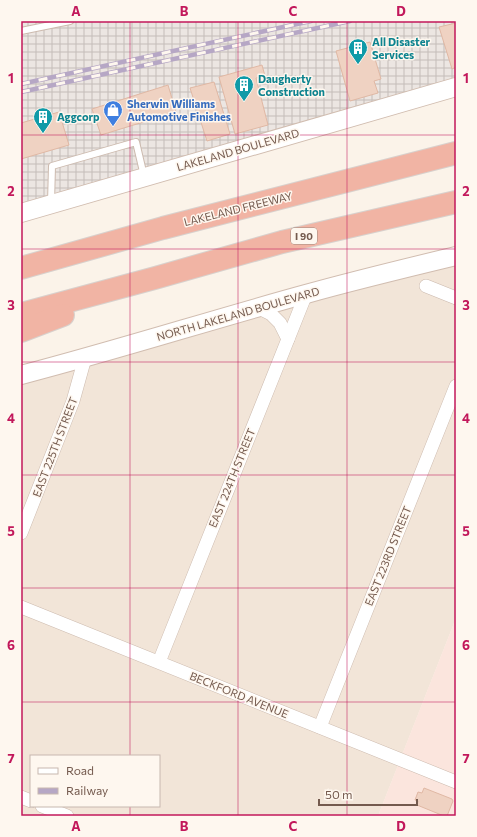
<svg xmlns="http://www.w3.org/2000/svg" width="477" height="837" font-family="Commissioner,sans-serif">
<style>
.residential{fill:#f2e5d8;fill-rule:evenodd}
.commercial{fill:#fbe5dd}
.industrial{fill:url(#industrial-grid)}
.building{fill:#efd2c2;stroke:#e0b8a4}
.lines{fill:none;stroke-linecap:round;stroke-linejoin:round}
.lane-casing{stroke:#cdbbaf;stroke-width:8}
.street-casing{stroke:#cdbbaf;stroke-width:14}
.secondary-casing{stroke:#d1bdb0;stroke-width:20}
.highway-casing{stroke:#d8d1cd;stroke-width:24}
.lane{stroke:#fff;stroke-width:6}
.street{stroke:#fff;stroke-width:13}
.secondary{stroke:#fff;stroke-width:18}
.highway{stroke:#f1b4a4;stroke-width:22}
.rail-casing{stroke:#b6a7c5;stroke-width:4.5}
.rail{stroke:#fef7ef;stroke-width:3;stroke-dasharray:9;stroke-linecap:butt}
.grid{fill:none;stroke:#c2185b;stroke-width:1;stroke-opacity:0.55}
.labels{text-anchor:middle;stroke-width:3;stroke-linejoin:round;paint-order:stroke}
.shield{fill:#fef7ef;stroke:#9d897e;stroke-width:1}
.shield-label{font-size:10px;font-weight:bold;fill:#745a4e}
.culture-label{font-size:11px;font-weight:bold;fill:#0d838f;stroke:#fef7ef;text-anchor:start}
.shop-label{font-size:11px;font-weight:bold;fill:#366cbe;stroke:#fef7ef;text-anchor:start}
.street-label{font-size:11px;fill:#745a4e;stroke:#fef7ef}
.neatline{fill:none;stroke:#c2185b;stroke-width:1.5}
.grid-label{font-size:13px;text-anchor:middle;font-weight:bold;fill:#c2185b}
</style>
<defs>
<pattern id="industrial-grid" width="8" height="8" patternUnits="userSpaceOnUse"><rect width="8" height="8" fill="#ece6e2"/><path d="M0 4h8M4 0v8" fill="none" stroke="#c4bdb9"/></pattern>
</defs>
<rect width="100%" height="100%" fill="#fbf3e9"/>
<path class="residential" d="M456,256v362l-78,198h-357v-440zM31,756h128v50h-128z"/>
<polygon class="commercial" points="456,618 456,816 378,816 400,760"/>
<polygon class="industrial" points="21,21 456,21 456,87 21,213"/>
<g class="building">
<polygon points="456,23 456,67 452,69 439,27"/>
<polygon points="370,42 381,79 374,81 378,93 350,101 336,51"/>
<polygon points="262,65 265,76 256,78 268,125 235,134 219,77"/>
<polygon points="214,82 230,134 207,141 190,88"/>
<polygon points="168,85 176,112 101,135 92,109"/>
<polygon points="59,112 69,145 21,159 21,123"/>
<polygon points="424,788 452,799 453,801 447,816 444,816 417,805 418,801 415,800 418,792 422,793"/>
</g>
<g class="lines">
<defs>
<g id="lane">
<polyline points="21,31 70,21"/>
<polyline points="51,203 52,166 136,142 144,176"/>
</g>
<g id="street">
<polyline points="426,286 456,298"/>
<polyline points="259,308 271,314 280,323 288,339"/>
<polyline points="21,533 73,401 85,358"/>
<polyline points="21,607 456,782"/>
<polyline points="159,662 306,294"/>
<polyline points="320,727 456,386"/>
<polyline points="21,797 31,801"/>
<polyline points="42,806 67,816"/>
</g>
<g id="secondary">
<polyline points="21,213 456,87"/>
<path d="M21,375c96,-25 190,-55 285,-81 50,-14 100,-26 150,-38"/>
</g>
<g id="highway">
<polyline points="21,268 163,228 456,153"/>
<polyline points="21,314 155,278 282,242 456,202"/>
<polyline points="21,331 63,315"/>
</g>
</defs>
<use href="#lane" class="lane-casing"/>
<use href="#street" class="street-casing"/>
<use href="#secondary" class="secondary-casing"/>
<use href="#highway" class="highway-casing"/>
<use href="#lane" class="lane"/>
<use href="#street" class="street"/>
<use href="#secondary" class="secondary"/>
<use href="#highway" class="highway"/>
<defs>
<g id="rail">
<polyline points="21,84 311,21"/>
<polyline points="21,92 350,21"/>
</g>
</defs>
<use href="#rail" class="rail-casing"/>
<use href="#rail" class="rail"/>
</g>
<path class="grid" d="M130,21v735M238,21v795M347,21v795M21,135h435M21,249h435M21,362h435M21,475h435M21,588h435M21,702h435M130,806v10"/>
<defs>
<symbol id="building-pin" viewBox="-11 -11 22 30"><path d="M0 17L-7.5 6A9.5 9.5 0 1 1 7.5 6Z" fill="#0f9aa8" stroke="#fef7ef"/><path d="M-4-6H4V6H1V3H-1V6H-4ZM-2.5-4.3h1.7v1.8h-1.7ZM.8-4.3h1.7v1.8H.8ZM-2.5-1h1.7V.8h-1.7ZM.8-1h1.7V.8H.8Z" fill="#fff"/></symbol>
<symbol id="shop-pin" viewBox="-11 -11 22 30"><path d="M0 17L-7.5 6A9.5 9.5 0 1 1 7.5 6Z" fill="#3f7fe0" stroke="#fef7ef"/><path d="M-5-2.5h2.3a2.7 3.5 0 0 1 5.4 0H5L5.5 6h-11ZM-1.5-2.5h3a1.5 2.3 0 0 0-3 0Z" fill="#fff"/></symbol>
</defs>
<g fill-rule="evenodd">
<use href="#building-pin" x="347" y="37" width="22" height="30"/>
<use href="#building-pin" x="233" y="74" width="22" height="30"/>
<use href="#shop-pin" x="102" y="99" width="22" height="30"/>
<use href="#building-pin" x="32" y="106" width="22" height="30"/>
</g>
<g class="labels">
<rect class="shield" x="291" y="228" width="26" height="16" rx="3"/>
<g class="shield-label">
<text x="304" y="240">I 90</text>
</g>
<g class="culture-label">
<text x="372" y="46">All Disaster<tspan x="372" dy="13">Services</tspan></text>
<text x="258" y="83">Daugherty<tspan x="258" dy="13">Construction</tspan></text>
<text x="57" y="121">Aggcorp</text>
</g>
<g class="shop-label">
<text x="127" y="108">Sherwin Williams<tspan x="127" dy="13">Automotive Finishes</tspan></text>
</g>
<g class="street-label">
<text transform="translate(238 150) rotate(-16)" y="4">LAKELAND BOULEVARD</text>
<text transform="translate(238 209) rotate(-14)" y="4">LAKELAND FREEWAY</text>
<text transform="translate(238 314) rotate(-16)" y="4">NORTH LAKELAND BOULEVARD</text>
<text transform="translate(55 447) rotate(-69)" y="4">EAST 225TH STREET</text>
<text transform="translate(232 478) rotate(-68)" y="4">EAST 224TH STREET</text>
<text transform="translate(388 556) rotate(-68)" y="4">EAST 223RD STREET</text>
<text transform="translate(239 695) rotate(22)" y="4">BECKFORD AVENUE</text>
</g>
</g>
<rect width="477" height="837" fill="none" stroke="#fef7ef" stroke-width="44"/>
<rect x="30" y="755" width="130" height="52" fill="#fef7ef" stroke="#c7b8af"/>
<rect x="38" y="768" width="20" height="6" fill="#ffffff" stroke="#c7b8af"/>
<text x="66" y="775" font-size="12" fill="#745a4e">Road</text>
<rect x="38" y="788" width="20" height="6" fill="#b6a7c5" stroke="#c7b8af"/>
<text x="66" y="795" font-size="12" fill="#745a4e">Railway</text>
<path d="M319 799v6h98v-6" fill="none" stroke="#745a4e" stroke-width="2"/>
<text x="325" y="799" font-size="12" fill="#745a4e" stroke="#fef7ef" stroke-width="3" paint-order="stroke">50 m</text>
<rect x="22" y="22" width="433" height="793" class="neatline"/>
<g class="grid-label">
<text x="76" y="16">A</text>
<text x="184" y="16">B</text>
<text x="293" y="16">C</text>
<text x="401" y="16">D</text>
<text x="11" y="83">1</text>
<text x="466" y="83">1</text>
<text x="11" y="196">2</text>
<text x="466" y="196">2</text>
<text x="11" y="310">3</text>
<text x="466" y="310">3</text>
<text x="11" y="423">4</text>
<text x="466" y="423">4</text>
<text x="11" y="536">5</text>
<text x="466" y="536">5</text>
<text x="11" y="650">6</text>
<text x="466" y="650">6</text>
<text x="11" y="763">7</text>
<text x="466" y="763">7</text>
<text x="76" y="831">A</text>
<text x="184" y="831">B</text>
<text x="293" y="831">C</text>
<text x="401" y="831">D</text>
</g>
</svg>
